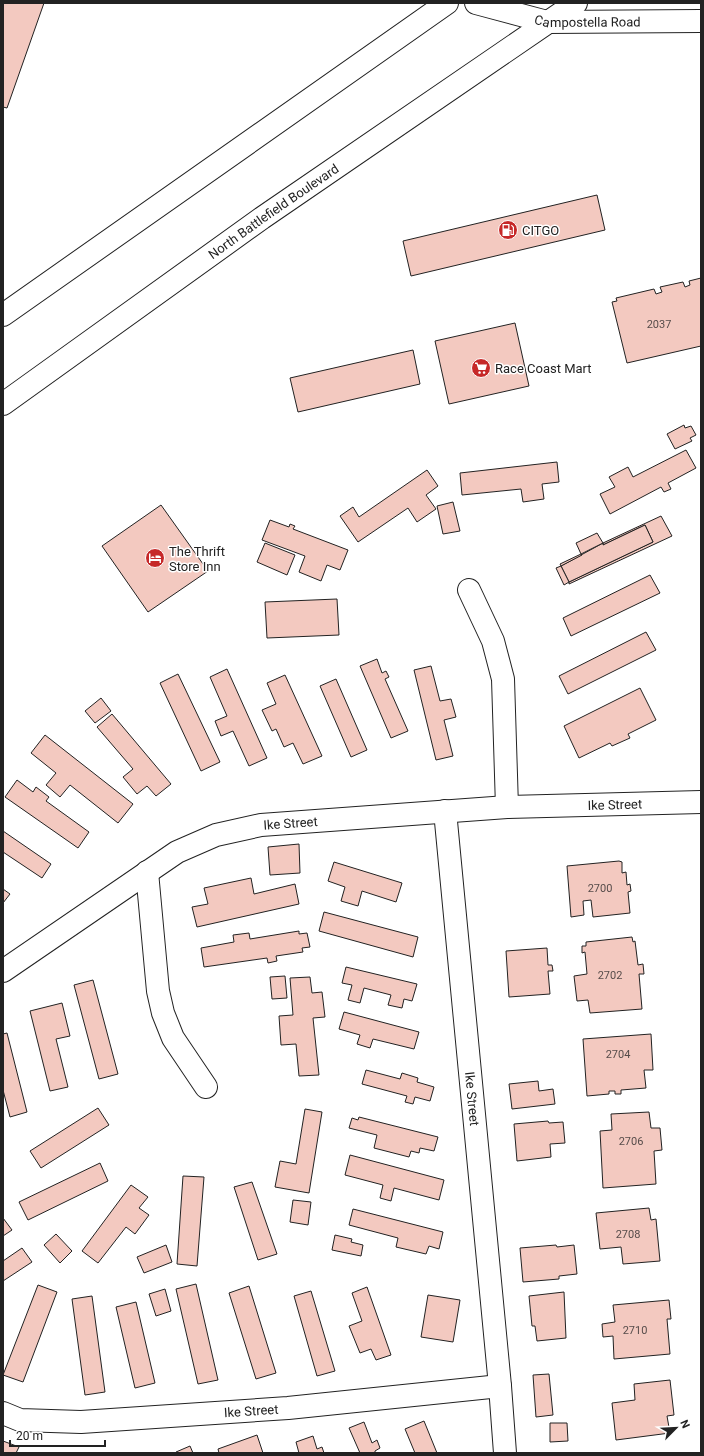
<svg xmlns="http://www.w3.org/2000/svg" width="704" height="1456" font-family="Roboto,sans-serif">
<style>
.building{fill:#f3c9c0;stroke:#222}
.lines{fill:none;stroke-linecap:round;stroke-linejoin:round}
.minor-casing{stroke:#222;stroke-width:24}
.major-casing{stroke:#222;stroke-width:24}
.minor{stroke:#fff;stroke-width:22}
.major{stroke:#fff;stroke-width:22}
.labels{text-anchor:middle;stroke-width:3;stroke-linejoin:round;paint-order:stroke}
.number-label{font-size:11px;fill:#564c4a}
.street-label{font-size:13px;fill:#222;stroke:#fff}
.poi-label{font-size:13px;fill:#222;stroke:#fff;text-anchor:start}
</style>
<rect width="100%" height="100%" fill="#fff"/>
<g class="building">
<polygon points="3,3 44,3 7,108 3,107"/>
<polygon points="597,195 605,230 411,276 403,241"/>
<polygon points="701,278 701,346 627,363 612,302 617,301 616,298 654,289 656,294 662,292 660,287 683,282 685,287 690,285 689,281"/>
<polygon points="515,323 529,386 449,404 435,341"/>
<polygon points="413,350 420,384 298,412 290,378"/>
<polygon points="684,425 685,428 691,426 696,435 690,438 692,441 675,449 667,434"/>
<polygon points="686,450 696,468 668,483 671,489 664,492 661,487 610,514 600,494 615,487 609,477 628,467 633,477"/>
<polygon points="557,462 559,482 542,484 544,499 523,502 521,489 462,495 460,473"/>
<polygon points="427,470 438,486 426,495 436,509 417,522 408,508 358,542 340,516 353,507 359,517"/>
<polygon points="453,502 460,531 443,534 437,506"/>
<polygon points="161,505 208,571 148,612 102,546"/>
<polygon points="661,516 672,536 569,584 569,582 653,542 645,525 603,545 603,543"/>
<polygon points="270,520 289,527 290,524 295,526 293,529 348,550 340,570 327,565 321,581 299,572 305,556 262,540"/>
<polygon points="645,525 653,542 569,582 561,566 603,543 603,545"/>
<polygon points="597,533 603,543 581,554 576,543"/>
<polygon points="265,543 295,555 287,575 257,562"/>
<polygon points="581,554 582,555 561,566 560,564"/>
<polygon points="561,566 569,582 564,585 556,568"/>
<polygon points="650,575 660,593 571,636 563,618"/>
<polygon points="337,599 339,635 267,638 265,602"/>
<polygon points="646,632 656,650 568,694 559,676"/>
<polygon points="377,659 382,673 386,671 389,677 385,679 408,731 391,738 360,666"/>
<polygon points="431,666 440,701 451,699 456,717 444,720 453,756 436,760 414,670"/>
<polygon points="227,669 267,758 249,766 233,731 221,736 215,721 227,716 210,677"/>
<polygon points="178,674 220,762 201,771 160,683"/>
<polygon points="285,675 322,756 303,764 293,743 284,747 276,729 272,731 262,710 276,704 267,683"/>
<polygon points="336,679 367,750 351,757 320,686"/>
<polygon points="640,688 656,720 628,734 630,738 612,746 610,743 579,758 564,726"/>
<polygon points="101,698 111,711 95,723 85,711"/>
<polygon points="112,714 171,784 156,796 147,786 137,794 123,777 133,769 97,727"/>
<polygon points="45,735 133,804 118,823 70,785 60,797 46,785 56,773 31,753"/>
<polygon points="17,780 33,792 36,787 49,797 46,801 89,832 78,848 5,797"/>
<polygon points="3,831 51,864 42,878 3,852"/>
<polygon points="299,844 300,873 270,875 268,847"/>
<polygon points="619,861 622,862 622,873 626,872 627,885 630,884 631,891 628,892 630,913 593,917 591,900 583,901 584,915 571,917 567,866"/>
<polygon points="334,862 402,883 396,902 362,891 358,906 341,901 345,887 328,881"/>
<polygon points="251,878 254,894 295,884 299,904 197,927 192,907 208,904 204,888"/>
<polygon points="3,889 10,894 3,903"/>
<polygon points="324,912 418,937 413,957 319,931"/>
<polygon points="299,931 299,934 307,933 310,947 302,948 303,952 276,956 277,961 268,963 267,958 204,967 201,948 234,942 233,935 249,933 250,939"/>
<polygon points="632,937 633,942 635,941 638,965 643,964 644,974 639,974 642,1009 590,1013 588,1000 577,1001 574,976 587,974 585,952 582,953 582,946 586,946 586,942"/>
<polygon points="547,948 548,965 552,965 553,971 548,971 550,994 509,997 506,951"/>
<polygon points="346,967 417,984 412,1001 404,999 402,1008 388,1005 391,995 364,988 360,1003 348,1000 352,985 342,983"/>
<polygon points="285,976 287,998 272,999 270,977"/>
<polygon points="310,977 312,993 322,992 325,1017 313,1018 319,1075 299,1076 296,1044 281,1045 279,1016 293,1015 290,978"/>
<polygon points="93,980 118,1074 99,1079 74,985"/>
<polygon points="62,1003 70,1036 56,1039 68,1087 50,1091 30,1011"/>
<polygon points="344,1012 419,1032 414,1049 373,1039 370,1048 357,1044 360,1035 339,1029"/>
<polygon points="7,1033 27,1112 10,1117 3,1090 3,1034"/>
<polygon points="651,1034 653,1070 644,1070 646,1088 621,1090 621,1094 615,1094 615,1091 609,1091 609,1094 587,1096 583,1039"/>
<polygon points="366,1070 400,1079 402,1073 418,1078 417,1082 434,1087 430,1101 415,1097 413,1104 405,1102 407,1096 362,1084"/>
<polygon points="538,1081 539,1091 553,1089 555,1104 512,1109 509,1084"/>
<polygon points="98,1108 109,1125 41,1168 30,1151"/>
<polygon points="305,1109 322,1112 309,1193 275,1187 280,1161 296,1164"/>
<polygon points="649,1112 651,1128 660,1128 662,1150 654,1151 656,1184 603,1188 600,1131 612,1130 611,1114"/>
<polygon points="359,1117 438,1137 434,1151 420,1148 419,1153 411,1151 409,1157 374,1148 377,1135 349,1128 352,1118 358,1120"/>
<polygon points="548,1121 549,1123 563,1122 565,1143 550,1144 551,1157 517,1161 514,1124"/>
<polygon points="350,1155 444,1180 439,1200 394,1188 391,1201 380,1198 383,1185 345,1175"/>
<polygon points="100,1163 108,1181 28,1220 19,1202"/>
<polygon points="183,1176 204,1177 197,1266 177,1264"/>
<polygon points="252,1182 277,1254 258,1260 234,1187"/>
<polygon points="131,1185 148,1197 139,1208 149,1215 135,1234 126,1227 98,1263 82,1251"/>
<polygon points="293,1200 311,1202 308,1225 290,1222"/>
<polygon points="649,1208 651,1220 656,1219 660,1261 623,1264 621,1247 600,1249 596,1213"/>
<polygon points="353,1209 443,1232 439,1249 429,1246 426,1254 396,1247 398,1238 349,1225"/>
<polygon points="3,1218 12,1230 3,1236"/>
<polygon points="56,1234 72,1251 60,1263 44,1245"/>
<polygon points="335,1235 352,1239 351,1242 363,1245 361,1256 332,1250"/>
<polygon points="166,1245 172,1262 144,1273 137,1257"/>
<polygon points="556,1245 557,1247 574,1245 577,1274 559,1276 559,1279 523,1282 520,1248"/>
<polygon points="22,1248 32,1262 3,1281 3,1261"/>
<polygon points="196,1284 218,1380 198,1384 176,1289"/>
<polygon points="38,1285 57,1292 23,1382 3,1375"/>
<polygon points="249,1286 276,1373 256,1379 229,1293"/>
<polygon points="367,1287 391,1355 376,1360 371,1349 360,1353 349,1326 362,1321 352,1293"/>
<polygon points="165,1289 171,1311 156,1316 149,1294"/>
<polygon points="311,1291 335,1371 317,1376 294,1296"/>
<polygon points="564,1292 566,1338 537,1341 535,1326 532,1326 529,1296"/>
<polygon points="428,1295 460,1300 453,1342 421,1337"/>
<polygon points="92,1296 105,1392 85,1395 72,1299"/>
<polygon points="669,1300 671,1319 667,1319 670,1354 614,1359 613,1336 603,1337 602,1324 615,1322 613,1305"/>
<polygon points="136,1302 155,1383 135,1388 116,1307"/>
<polygon points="549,1374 553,1415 536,1417 533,1375"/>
<polygon points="670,1380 674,1415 667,1416 670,1433 616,1440 612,1403 635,1400 634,1384"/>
<polygon points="424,1421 437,1453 415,1453 405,1429"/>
<polygon points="364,1422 372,1443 377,1440 380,1448 375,1451 375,1453 360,1453 349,1428"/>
<polygon points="550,1423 567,1423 568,1441 550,1442"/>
<polygon points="257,1435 263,1453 219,1453 218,1449"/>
<polygon points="313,1436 317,1449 322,1447 324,1453 299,1453 296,1442"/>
<polygon points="3,1441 19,1447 16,1453 3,1453"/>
<polygon points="190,1446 193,1453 176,1453 176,1452"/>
</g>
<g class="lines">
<defs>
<g id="minor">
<polyline points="469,590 493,641 503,679 507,807"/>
<path id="s1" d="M445,811l55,575 5,67"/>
<polyline points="147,872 158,991 163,1013 173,1038 206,1087"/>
<path id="s2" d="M3,971l174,-119 39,-17 45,-10 246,-18 194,-5"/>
<path id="s3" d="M3,1413l17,7 61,2 207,-14 212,-22"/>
</g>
<g id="major">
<path id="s4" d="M476,3l71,19 154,-1"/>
<polyline points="3,315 447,3"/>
<path id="s5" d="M3,404l259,-186 314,-215"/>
</g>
</defs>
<use href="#minor" class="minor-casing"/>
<use href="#major" class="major-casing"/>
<use href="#minor" class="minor"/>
<use href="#major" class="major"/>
</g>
<defs>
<symbol id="fuel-disc" viewBox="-11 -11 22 22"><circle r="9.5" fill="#c62828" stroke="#fff"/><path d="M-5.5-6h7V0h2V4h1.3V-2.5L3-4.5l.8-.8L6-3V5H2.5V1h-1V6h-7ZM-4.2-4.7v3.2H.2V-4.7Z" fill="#fff"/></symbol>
<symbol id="supermarket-disc" viewBox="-11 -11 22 22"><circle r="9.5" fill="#c62828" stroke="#fff"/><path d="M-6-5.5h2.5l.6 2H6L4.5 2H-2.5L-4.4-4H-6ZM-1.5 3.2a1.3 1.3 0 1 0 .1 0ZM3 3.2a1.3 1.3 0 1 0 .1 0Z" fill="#fff"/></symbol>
<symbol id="hotel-disc" viewBox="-11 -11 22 22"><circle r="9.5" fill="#c62828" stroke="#fff"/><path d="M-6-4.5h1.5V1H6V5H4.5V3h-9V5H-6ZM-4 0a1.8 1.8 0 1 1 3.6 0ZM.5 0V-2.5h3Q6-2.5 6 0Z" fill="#fff"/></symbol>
</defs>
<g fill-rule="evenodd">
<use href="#fuel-disc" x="497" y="219" width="22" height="22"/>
<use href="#supermarket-disc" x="470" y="357" width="22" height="22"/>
<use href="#hotel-disc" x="144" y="547" width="22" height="22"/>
</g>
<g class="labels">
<g class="number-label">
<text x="659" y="328">2037</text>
<text x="600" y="892">2700</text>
<text x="610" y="979">2702</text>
<text x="618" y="1058">2704</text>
<text x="631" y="1145">2706</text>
<text x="628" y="1238">2708</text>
<text x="635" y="1334">2710</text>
</g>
<g class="street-label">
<text dy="5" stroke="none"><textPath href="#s4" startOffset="114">Campostella Road</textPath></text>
<text dy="5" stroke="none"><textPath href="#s5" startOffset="332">North Battlefield Boulevard</textPath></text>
<text dy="5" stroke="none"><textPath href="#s2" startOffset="654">Ike Street</textPath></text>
<text dy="5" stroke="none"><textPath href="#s2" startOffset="329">Ike Street</textPath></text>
<text dy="5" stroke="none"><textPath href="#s1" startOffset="289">Ike Street</textPath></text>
<text dy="5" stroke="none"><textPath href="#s3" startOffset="250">Ike Street</textPath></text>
</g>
<g class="poi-label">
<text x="522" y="235">CITGO</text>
<text x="495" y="373">Race Coast Mart</text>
<text x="169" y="556">The Thrift<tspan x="169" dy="15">Store Inn</tspan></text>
</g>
</g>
<rect width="704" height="1456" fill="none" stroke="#222222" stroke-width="8"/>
<g transform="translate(676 1428) rotate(66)" stroke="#ffffff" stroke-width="3" paint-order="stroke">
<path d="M0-3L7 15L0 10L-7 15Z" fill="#222222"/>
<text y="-6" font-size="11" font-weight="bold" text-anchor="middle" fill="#222222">N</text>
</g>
<path d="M10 1440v6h95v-6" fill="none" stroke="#222222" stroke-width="2"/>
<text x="16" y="1440" font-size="12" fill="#222222" stroke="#ffffff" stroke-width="3" paint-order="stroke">20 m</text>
</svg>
